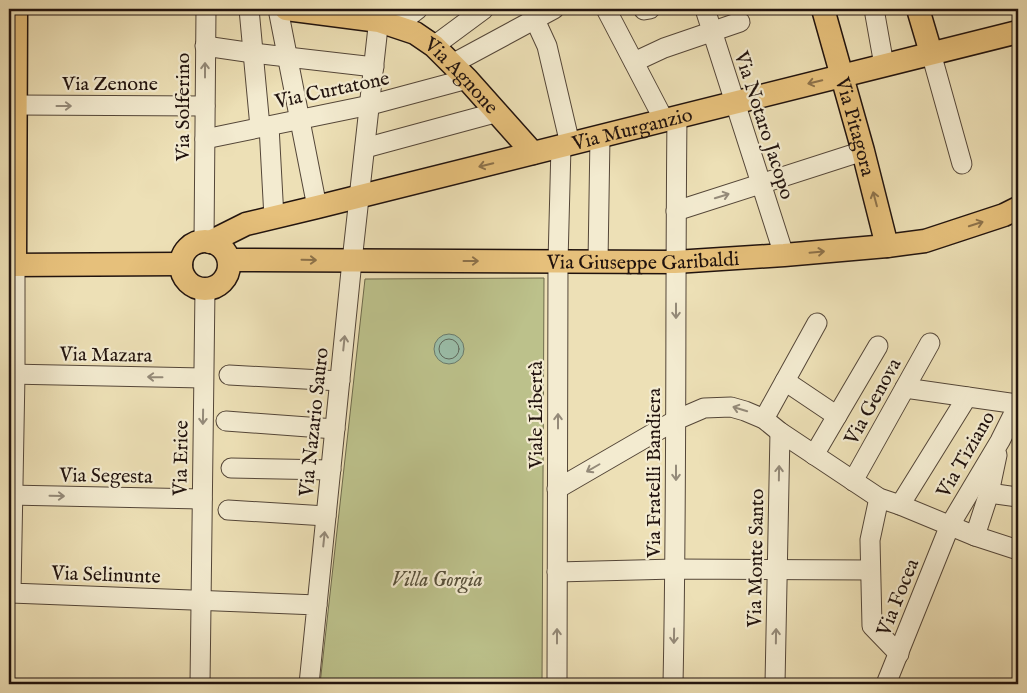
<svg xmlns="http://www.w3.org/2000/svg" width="1027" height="693" font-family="'IM FELL English',serif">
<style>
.green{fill:#bcc18b;stroke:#6e6a4c}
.water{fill:#9abea9;stroke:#6a7a6b}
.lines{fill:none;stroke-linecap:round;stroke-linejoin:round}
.shore{stroke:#5e685c;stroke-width:1}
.minor-casing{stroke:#544638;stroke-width:21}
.major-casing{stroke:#21130e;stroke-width:25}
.minor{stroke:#f3ebd0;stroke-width:19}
.major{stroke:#e6c07b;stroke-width:22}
.oneway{stroke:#948a79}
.oneway2{stroke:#8d724a}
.labels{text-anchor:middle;stroke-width:4.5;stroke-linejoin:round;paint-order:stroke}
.street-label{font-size:20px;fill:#21130e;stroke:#f3ebd0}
.park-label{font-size:20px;font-style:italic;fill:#57503a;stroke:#f3ebd0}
</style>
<rect width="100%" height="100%" fill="#ede0b6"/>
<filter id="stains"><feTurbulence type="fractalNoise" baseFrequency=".004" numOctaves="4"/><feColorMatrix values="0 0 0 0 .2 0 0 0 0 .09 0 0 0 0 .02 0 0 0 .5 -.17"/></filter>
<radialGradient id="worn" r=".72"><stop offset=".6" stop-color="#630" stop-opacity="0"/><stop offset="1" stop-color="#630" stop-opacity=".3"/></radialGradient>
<polygon class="green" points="544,278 542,684 320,684 365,279"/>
<circle class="water" cx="449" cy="349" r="15"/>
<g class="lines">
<circle class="shore" cx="449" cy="349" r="10"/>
<defs>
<g id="minor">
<polyline points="249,9 260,127"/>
<polyline points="278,9 317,207"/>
<polyline points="530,9 547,46 570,144"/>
<polyline points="606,9 664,120"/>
<polyline points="705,9 784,255"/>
<polyline points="874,9 884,65"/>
<polyline points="644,10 650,9"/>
<polyline points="395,27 418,9"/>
<polyline points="205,46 253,53 374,67"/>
<polyline points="434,46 484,9"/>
<polyline points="931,53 962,164"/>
<polyline points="634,62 664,48 740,22"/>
<polyline points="452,64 554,9"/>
<polyline points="15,105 205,106"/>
<polyline points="269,126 274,218"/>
<polyline points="205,139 370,105 467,79"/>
<polyline points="365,148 498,112"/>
<polyline points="676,211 863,151"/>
<polyline points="204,241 206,9"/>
<polyline points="598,262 600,136"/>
<polyline points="15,265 15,374 11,593 317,605 309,684"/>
<polyline points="9,374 203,378"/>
<polyline points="229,375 340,381"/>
<polyline points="785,381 837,416"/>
<polyline points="905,388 1018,404"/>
<polyline points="764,419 817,323"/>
<polyline points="226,421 335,429"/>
<polyline points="814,455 878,346"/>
<polyline points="231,468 331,470"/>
<polyline points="853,481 930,343"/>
<polyline points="557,489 676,420 704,408 731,407 745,411 764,419 780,432 879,498 900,505 975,536 1018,550"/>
<polyline points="989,493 1018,497"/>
<polyline points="9,495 202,499"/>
<polyline points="879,498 870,540 872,626 899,654"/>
<polyline points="900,505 967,397"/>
<polyline points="228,510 326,516"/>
<polyline points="975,536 989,493 997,455"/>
<polyline points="557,572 675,569 870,570"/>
<polyline points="317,605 352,261 380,9"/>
<polyline points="200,684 205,289"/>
<polyline points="557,684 558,262 561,146"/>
<path d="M673,684c4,-189 2,-378 4,-567"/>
<polyline points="775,684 780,432"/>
<polyline points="886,684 950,525 1000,441 1018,405"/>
</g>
<g id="major">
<path id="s1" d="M286,9l93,12 36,12 19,13 33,33 66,74"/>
<path id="s2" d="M823,9l40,142 24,95"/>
<polyline points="918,9 931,53"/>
<circle cx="205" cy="265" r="24"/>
<path id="s3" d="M210,242l36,-18 71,-17 701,-175"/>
<path id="s4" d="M229,260l446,2 109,-7 103,-9 38,-5 79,-26 14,-7"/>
<polyline points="9,265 181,264"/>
<polyline points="15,265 16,9"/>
</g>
</defs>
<use href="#minor" class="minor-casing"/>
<use href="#major" class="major-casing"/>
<use href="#minor" class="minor"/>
<use href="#major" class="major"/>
</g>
<defs><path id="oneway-shaft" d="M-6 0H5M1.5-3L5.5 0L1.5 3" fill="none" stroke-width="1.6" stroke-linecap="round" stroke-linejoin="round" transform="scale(1.25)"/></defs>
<g class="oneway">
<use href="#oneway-shaft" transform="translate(205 70) rotate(-90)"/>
<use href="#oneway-shaft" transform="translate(64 106)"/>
<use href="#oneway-shaft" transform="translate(722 196) rotate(-17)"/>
<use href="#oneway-shaft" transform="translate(676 311) rotate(90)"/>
<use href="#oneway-shaft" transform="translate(344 343) rotate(-84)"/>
<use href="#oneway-shaft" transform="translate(155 377) rotate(-179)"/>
<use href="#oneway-shaft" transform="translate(740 409) rotate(-163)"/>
<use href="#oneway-shaft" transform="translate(203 417) rotate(91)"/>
<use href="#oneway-shaft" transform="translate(558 421) rotate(-90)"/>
<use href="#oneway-shaft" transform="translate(593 468) rotate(150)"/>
<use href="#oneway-shaft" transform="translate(676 473) rotate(90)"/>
<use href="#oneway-shaft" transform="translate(779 473) rotate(-89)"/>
<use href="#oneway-shaft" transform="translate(57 496) rotate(1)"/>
<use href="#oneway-shaft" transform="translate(324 539) rotate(-84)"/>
<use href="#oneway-shaft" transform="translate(557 636) rotate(-90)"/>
<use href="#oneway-shaft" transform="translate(674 636) rotate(91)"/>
<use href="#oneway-shaft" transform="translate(776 636) rotate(-89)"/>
</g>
<g class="oneway2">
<use href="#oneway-shaft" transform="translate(815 82) rotate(166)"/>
<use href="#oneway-shaft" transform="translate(486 165) rotate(166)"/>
<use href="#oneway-shaft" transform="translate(875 199) rotate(-105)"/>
<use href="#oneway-shaft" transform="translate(976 224) rotate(-18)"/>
<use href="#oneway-shaft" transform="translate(817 252) rotate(-5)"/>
<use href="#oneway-shaft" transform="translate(309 260) rotate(1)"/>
<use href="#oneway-shaft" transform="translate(471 261)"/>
</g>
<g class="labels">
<g class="street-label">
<text dy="7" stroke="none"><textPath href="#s1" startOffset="195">Via Agnone</textPath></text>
<text x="110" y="90">Via Zenone</text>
<text transform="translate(332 89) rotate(-12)" y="7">Via Curtatone</text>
<text transform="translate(182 107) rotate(-90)" y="7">Via Solferino</text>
<text transform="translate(765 125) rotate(72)" y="7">Via Notaro Jacopo</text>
<text dy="7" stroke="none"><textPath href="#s2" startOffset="122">Via Pitagora</textPath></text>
<text dy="7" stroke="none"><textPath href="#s3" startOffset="438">Via Murganzio</textPath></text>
<text dy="7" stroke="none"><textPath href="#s4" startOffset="414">Via Giuseppe Garibaldi</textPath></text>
<text transform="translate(106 354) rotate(1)" y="7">Via Mazara</text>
<text transform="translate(872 401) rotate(-61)" y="7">Via Genova</text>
<text transform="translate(535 415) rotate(-90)" y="7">Viale Libertà</text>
<text transform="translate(313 422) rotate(-84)" y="7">Via Nazario Sauro</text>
<text transform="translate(965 454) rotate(-60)" y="7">Via Tiziano</text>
<text transform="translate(180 458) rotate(-89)" y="7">Via Erice</text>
<text transform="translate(653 473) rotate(-90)" y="7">Via Fratelli Bandiera</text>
<text transform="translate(106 475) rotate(1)" y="7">Via Segesta</text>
<text transform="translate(755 558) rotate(-89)" y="7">Via Monte Santo</text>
<text transform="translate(106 574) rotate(2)" y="7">Via Selinunte</text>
<text transform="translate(897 597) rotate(-68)" y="7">Via Focea</text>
</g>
<g class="park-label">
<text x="437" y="586">Villa Gorgia</text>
</g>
</g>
<rect width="1027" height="693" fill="none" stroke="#ede0b6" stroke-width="30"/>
<rect x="10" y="10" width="1007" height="673" fill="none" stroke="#21130e" stroke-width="2.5"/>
<rect x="15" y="15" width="997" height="663" fill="none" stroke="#21130e"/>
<rect width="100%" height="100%" filter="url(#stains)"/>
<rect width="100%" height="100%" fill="url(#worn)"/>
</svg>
